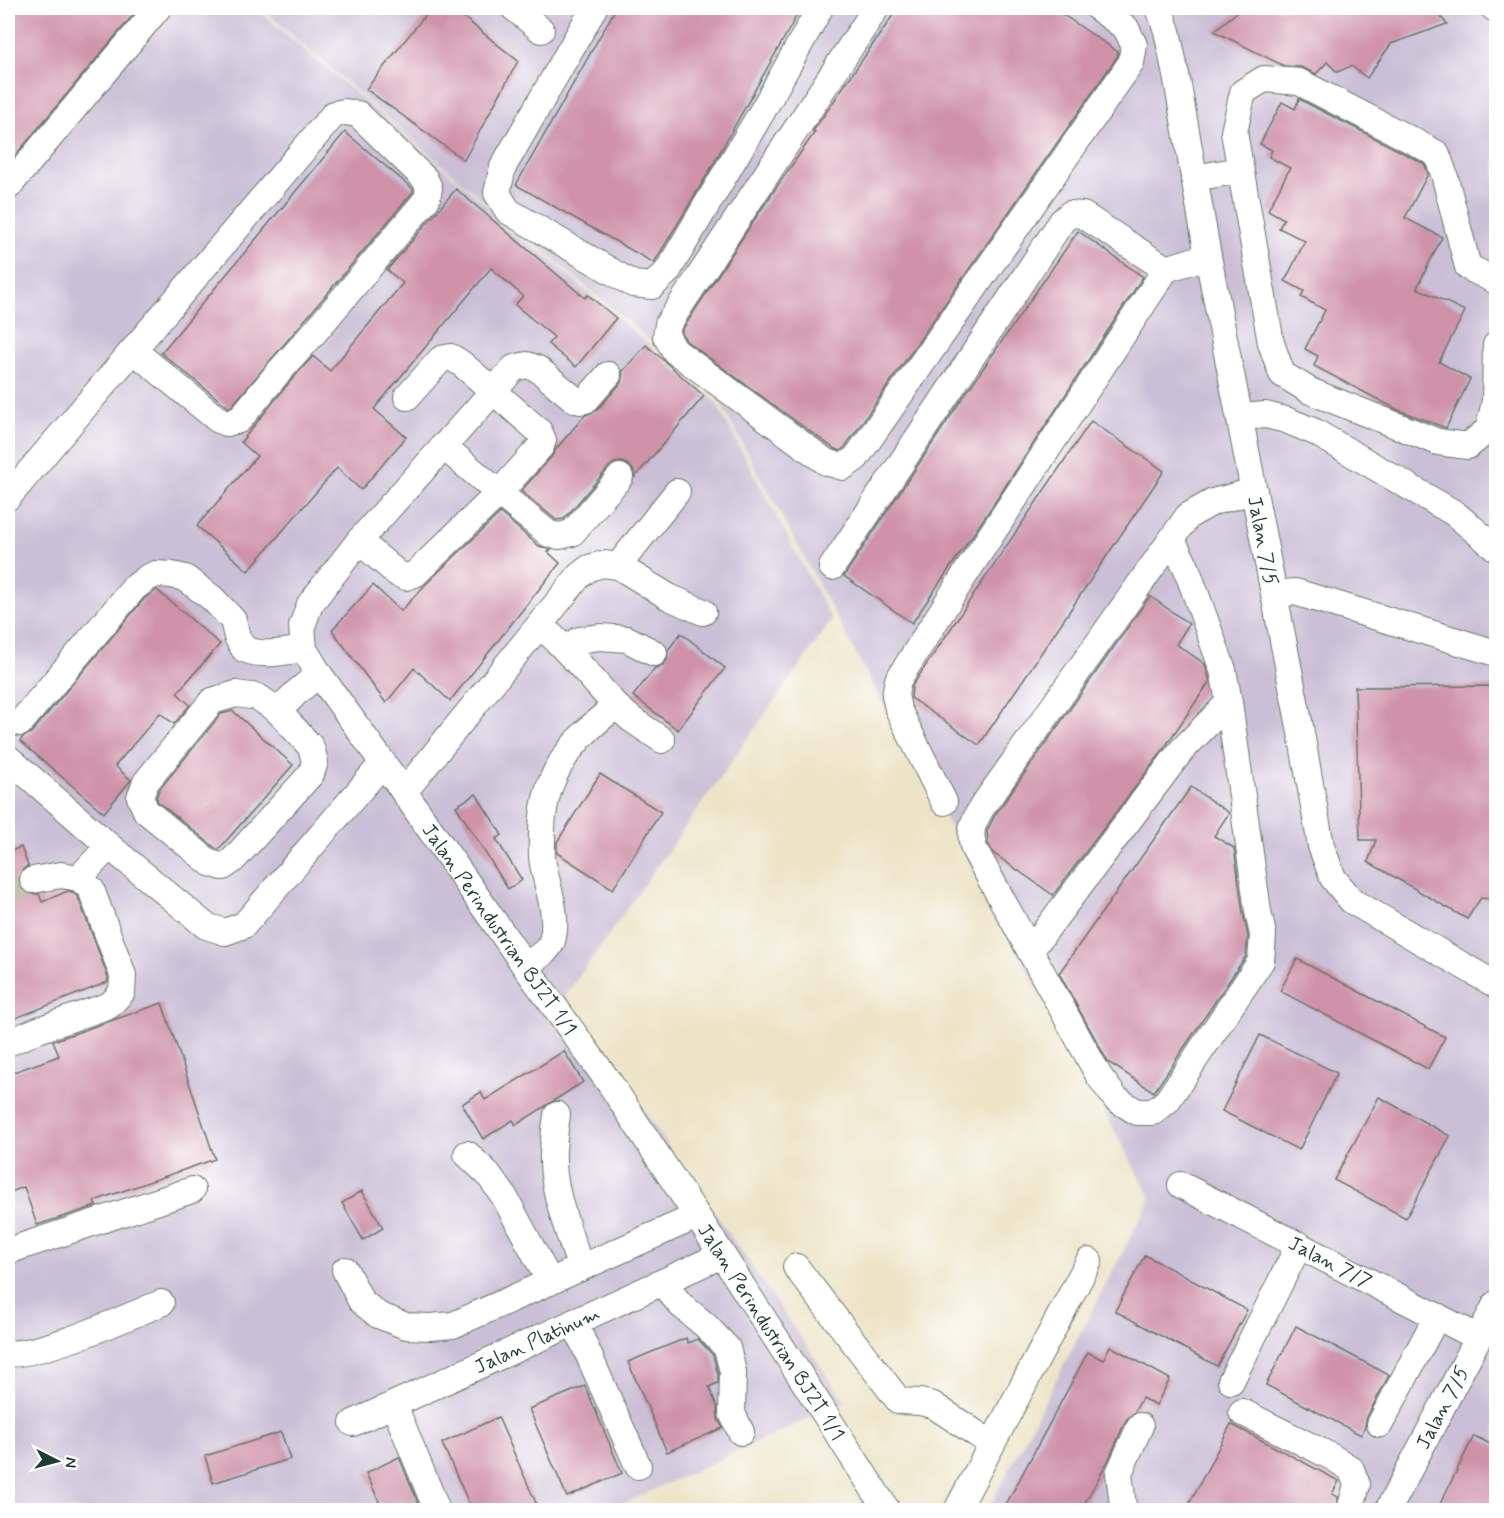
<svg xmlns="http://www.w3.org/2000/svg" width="1504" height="1518" font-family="Mynerve,sans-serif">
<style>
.industrial{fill:#cabfd6}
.building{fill:#cf92a9}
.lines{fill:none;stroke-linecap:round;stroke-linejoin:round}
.minor-tunnel{stroke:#c4c3aa;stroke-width:26;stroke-dasharray:26 13;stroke-linecap:butt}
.minor-casing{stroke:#677767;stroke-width:28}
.minor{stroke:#fff;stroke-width:26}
.labels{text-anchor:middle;stroke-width:6;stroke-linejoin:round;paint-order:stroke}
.street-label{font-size:20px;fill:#1f3d34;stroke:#fff}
</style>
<rect width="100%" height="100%" fill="#fff"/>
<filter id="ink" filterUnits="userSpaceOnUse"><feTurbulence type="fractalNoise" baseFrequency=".0167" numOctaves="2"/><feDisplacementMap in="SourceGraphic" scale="12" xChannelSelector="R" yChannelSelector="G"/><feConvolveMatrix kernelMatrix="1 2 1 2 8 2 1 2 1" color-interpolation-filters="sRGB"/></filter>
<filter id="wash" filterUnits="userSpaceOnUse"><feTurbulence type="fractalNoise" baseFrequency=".008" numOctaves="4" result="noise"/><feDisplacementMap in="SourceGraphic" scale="24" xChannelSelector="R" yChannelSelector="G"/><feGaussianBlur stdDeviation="1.35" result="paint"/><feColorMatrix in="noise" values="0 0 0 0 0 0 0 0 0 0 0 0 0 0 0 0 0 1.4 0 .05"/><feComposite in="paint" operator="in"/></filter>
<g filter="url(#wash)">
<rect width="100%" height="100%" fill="#ede4c7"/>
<g class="industrial">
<polygon points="8,8 256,8 715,401 832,620 565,996 845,1402 609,1510 8,1510"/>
<polygon points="261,8 1496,8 1496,1510 988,1510 1151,1198 717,397 464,184"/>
</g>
<g id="blocks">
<g class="building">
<polygon points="8,8 139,8 8,164"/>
<polygon points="431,8 452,8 518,61 464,160 366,89"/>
<polygon points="616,8 801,8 707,175 654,263 516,185"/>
<polygon points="898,8 1053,8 1118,52 1117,57 845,447 840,451 835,449 808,430 686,341 682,333 682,330 760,211 815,132 813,131"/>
<polygon points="1242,8 1432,8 1447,24 1391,44 1367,78 1351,66 1337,72 1327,62 1316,74 1301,67 1284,66 1214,31"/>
<polygon points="1299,99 1425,164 1428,174 1405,218 1442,237 1417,288 1465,311 1439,362 1470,379 1446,428 1398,410 1314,366 1318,356 1305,349 1325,310 1301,297 1304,291 1285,281 1305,241 1279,228 1284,219 1268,210 1290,168 1269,157 1272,150 1260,144 1282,102 1295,109"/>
<polygon points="345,132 413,189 413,192 231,407 228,407 161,353"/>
<polygon points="456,189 585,298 588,295 616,318 576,367 548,344 554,337 515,305 523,296 491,268 374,409 406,437 361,490 337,468 248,571 197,526 257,456 241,442 288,384 313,356 330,371 403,283 387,270"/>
<polygon points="1078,231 1143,277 987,514 912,623 844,576 964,396"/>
<polygon points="646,345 704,396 635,477 634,471 629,465 622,462 614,463 609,467 564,519 556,520 521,491 552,456 556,449 585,415 597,410 619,385 623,379 622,372"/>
<polygon points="1091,421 1164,471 979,745 911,698 912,686"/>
<polygon points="500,513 539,546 551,550 548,552 560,563 450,701 414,668 386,703 332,630 373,585 401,611 425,585"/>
<polygon points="157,590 220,644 177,693 190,705 174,724 160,713 115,766 131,780 104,813 20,741 23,737 31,733 144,599"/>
<polygon points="1150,596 1189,624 1176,644 1205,664 1210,681 1158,757 1053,895 993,853 988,843 987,831 995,815"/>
<polygon points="681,633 725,668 678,730 633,696 655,668 662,666 667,660 668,650"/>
<polygon points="1497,686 1497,900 1481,898 1467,919 1368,862 1376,840 1360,840 1355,687"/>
<polygon points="233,711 293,765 218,850 158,802 156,797 159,790 221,714"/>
<polygon points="600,774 661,812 613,889 557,853 557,842"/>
<polygon points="1191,787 1229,813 1214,836 1234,848 1243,913 1248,936 1246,956 1154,1092 1108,1062 1059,973"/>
<polygon points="476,794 502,835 496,839 522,880 508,889 456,806"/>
<polygon points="21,847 28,866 23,869 19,875 18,883 21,889 28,894 39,894 42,902 68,891 72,892 78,897 108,977 108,982 8,1021 8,852"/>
<polygon points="1297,959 1445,1037 1428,1069 1280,991"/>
<polygon points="162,1003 215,1159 94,1201 96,1206 37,1225 24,1187 8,1193 8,1074 59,1056 53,1041"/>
<polygon points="1260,1035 1337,1073 1299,1150 1222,1111"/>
<polygon points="564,1051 583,1082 516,1125 513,1120 483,1139 462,1104 481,1092 485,1100"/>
<polygon points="1379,1097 1450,1136 1406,1218 1334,1180"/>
<polygon points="362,1191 383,1228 363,1240 342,1203"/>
<polygon points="1145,1255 1247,1310 1217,1366 1115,1311"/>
<polygon points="1296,1326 1389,1375 1367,1417 1365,1426 1361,1435 1266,1385"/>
<polygon points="686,1338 688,1343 698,1339 713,1355 718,1374 718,1383 709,1387 717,1406 718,1419 723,1428 667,1452 628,1362"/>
<polygon points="1110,1346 1170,1379 1156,1405 1142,1398 1134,1413 1126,1420 1109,1459 1081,1510 1003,1510 1088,1352 1103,1360"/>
<polygon points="585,1386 622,1473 567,1497 529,1409"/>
<polygon points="498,1417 537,1505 526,1510 472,1510 442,1443"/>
<polygon points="1231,1424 1339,1481 1332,1494 1338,1497 1335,1510 1186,1510"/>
<polygon points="281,1432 290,1459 213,1483 205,1456"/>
<polygon points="1474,1436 1497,1447 1497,1510 1437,1510"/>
<polygon points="399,1457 421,1510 383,1510 366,1473"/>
</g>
</g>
</g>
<g filter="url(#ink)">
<use href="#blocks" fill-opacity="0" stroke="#677767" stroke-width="1.5"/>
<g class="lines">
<polyline class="minor-tunnel" points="8,890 33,880"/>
<defs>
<g id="minor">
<polyline points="514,8 541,30"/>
<polyline points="594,8 503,167 497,193 508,211 633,284 652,286 667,272 763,110 820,8"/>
<polyline points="876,8 668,324 666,336 675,351 826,462 843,467 856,458 1131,63 1134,45 1126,28 1098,8"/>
<path id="s1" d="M1159,8l8,23 10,49 31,176 92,471 21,119 12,32 19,23 144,84"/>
<polyline points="1494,8 1496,8"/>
<polyline points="1194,178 1240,170"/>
<polyline points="8,187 158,8"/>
<polyline points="1496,281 1468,267 1444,174 1437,154 1415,142 1299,82 1264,79 1243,92 1234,132 1271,343 1282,374 1310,391 1438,442 1468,446 1489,429 1495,401 1496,345"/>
<path id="s2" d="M608,375l-22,25 -6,1 -6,-2 -36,-30 -11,-4 -13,3 -155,173 -49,63 -8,22 2,23 15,25 85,118 121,174 86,119 86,131 190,294"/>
<polyline points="407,397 441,359 451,357 462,364 539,431 543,440 541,446 499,493 549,534 559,536 572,533 620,477"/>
<polyline points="1240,417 1266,415 1286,420 1315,432 1454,513 1496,548"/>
<polyline points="8,497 334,114 345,112 358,114 425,179 429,188 427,199 313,334 277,374 239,420 226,423 217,419 133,350"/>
<path d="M1172,540l14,27 37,103 6,32 29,209 5,24 -2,26 -94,140 -14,11h-16l-21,-13 -17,-23 -125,-227c-6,-18 -1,-26 8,-42l206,-291 25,-14 41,-11"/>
<polyline points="359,541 398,574 406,577 415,574 499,493 443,446"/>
<polyline points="618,566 677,492"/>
<polyline points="832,567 1062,221 1070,214 1083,215 1166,269"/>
<polyline points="1274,594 1295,592 1496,653"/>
<polyline points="539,626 553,637 579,664 616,706 631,719 662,740"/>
<polyline points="566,650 579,640 600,637 627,639 654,653"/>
<polygon points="236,694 258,697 278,711 311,747 315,762 311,774 233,860 223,867 210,863 146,811 140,797 146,782 212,701"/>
<polyline points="278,711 297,692 319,674"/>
<path d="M20,723l114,-135 13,-10 9,-4 16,1 13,3 27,20 21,22 4,17 7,12c18,8 40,3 60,0"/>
<polyline points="8,758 109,846 206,926 225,932 244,925 383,763"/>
<polyline points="404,792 579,576 589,568 603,564 618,566 669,597 703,612"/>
<polyline points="944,802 898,709 895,695 898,680 966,573 1166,269 1208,256"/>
<polyline points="79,878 109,846"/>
<polyline points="1030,951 1181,751 1229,702"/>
<path d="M525,966c11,-8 26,-15 28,-29 5,-24 -6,-50 -10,-73 -2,-9 -1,-18 -1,-28 -1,-59 29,-96 74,-130"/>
<polyline points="8,1043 38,1030 110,1005 122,992 123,975 91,889 79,878 61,875 33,880"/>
<path d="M557,1115c-2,16 -5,31 -4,48 1,32 17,74 28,105"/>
<polyline points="467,1154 488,1174 504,1196 550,1282"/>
<path id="s3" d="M1181,1185l298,153"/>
<polyline points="8,1251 192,1190"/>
<polyline points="796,1267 899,1401 920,1402 933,1405 992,1444"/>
<polyline points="345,1270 361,1301 378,1315 406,1326 430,1327 453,1325 697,1216"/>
<polyline points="662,1283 681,1305 706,1326 727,1348 733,1372 732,1413 741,1432"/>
<polyline points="574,1322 638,1466"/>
<path d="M8,1354c23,-1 45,-9 67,-16 29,-11 58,-23 86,-35"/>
<polyline points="1231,1381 1299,1245"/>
<polyline points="394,1405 437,1510"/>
<polyline points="1242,1412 1332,1457 1351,1469 1357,1485 1350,1510"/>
<path id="s4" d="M353,1423l369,-168"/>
<polyline points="1380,1424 1437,1316"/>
<polyline points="957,1510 1089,1261"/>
<polyline points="1121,1510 1123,1505 1119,1473 1140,1426"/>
<path id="s5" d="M1388,1510l108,-206"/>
</g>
</defs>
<use href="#minor" class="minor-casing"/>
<use href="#minor" class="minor"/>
</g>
</g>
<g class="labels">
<g class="street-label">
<text dy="7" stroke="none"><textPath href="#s1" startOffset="543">Jalan 7/5</textPath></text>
<text dy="7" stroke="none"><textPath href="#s2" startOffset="818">Jalan Perindustrian BJ2T 1/1</textPath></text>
<text dy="7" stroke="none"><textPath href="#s3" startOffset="168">Jalan 7/7</textPath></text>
<text dy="7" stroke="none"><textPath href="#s2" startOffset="1304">Jalan Perindustrian BJ2T 1/1</textPath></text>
<text dy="7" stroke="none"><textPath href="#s4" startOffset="202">Jalan Platinum</textPath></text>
<text dy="7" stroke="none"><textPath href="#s5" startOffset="116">Jalan 7/5</textPath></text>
</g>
</g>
<rect width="1504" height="1518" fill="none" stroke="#fff" stroke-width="30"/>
<g transform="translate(57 1461) rotate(96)" stroke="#ffffff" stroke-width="4.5" paint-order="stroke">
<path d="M0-4.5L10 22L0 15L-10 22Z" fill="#1f3d34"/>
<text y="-9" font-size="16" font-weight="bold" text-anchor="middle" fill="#1f3d34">N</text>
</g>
</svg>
